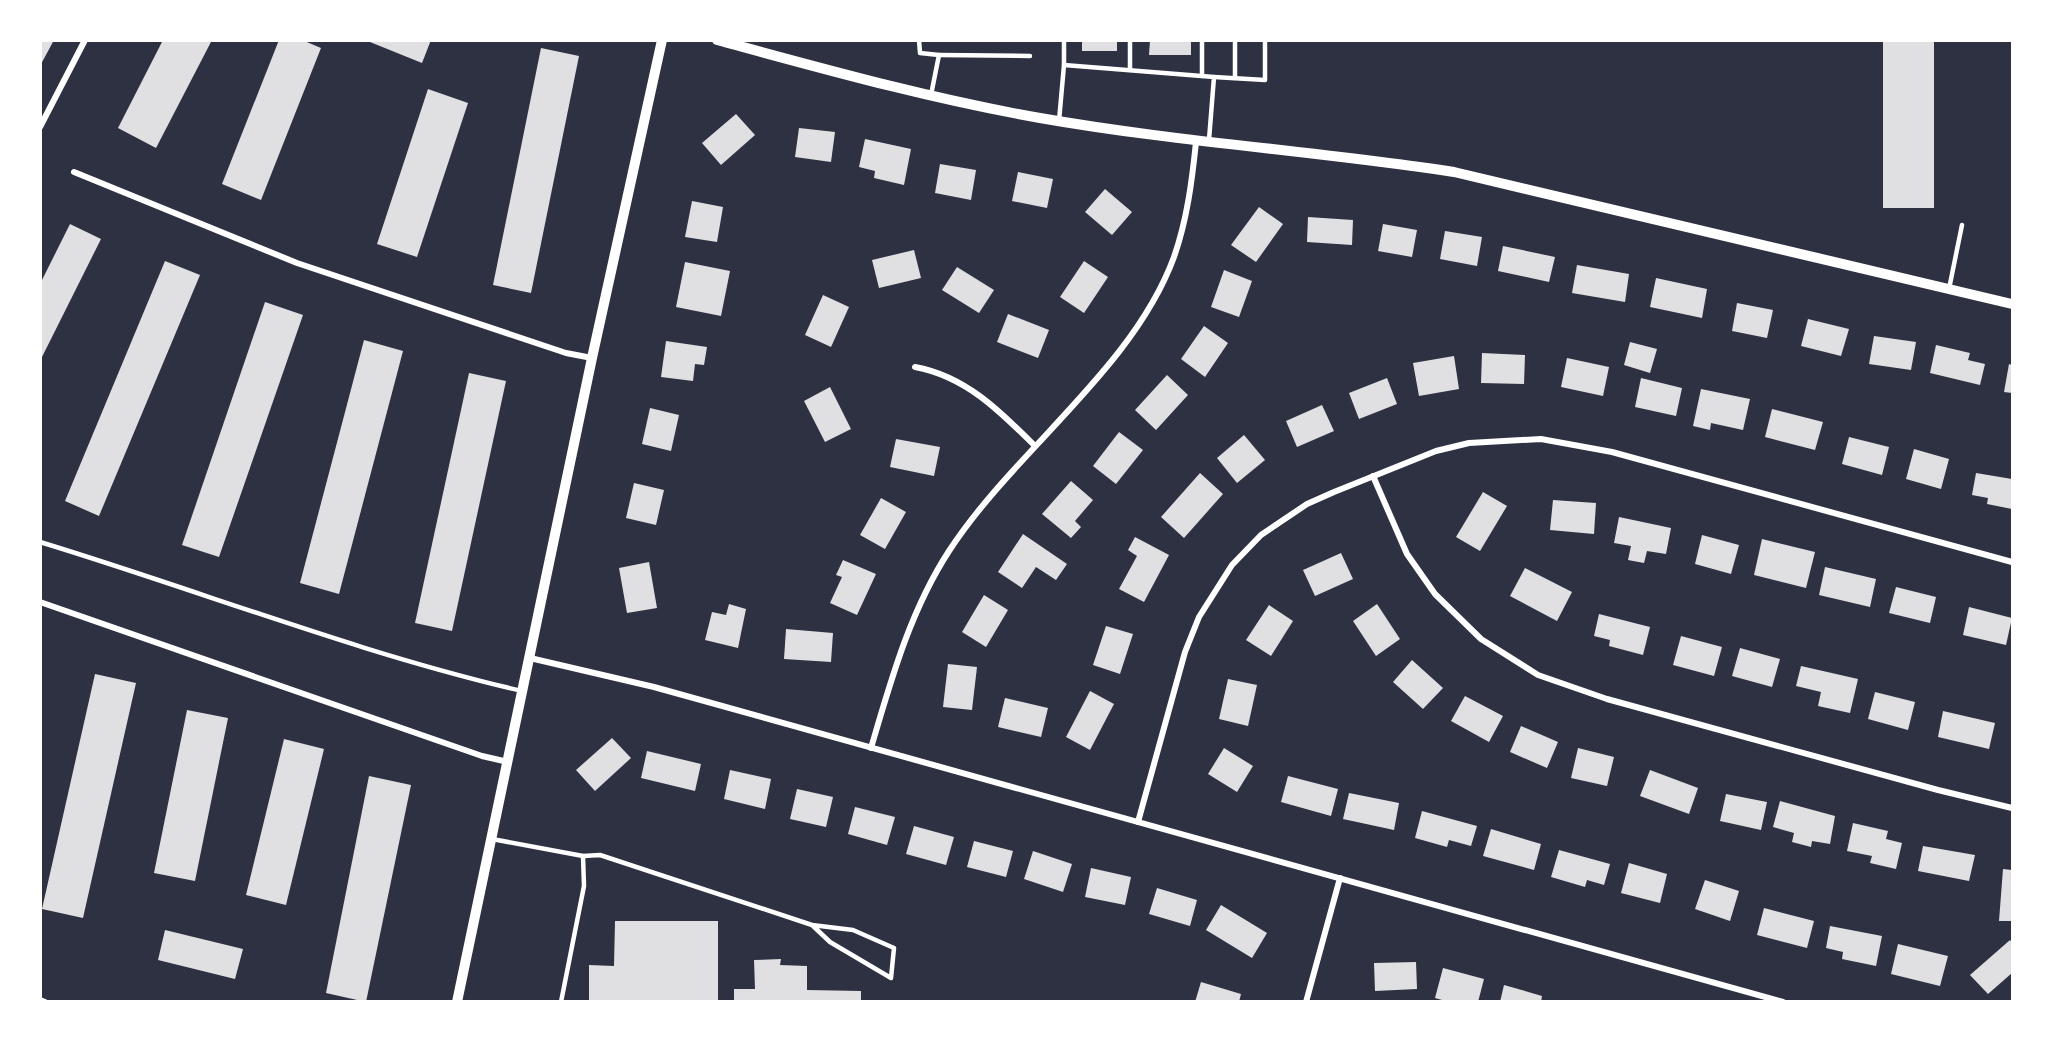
<svg xmlns="http://www.w3.org/2000/svg" width="2053" height="1042" font-family="Commissioner,sans-serif">
<style>
.building{fill:#e0e0e3}
.lines{fill:none;stroke-linecap:round;stroke-linejoin:round}
.service{stroke:#fff;stroke-width:4.5}
.minor{stroke:#fff;stroke-width:6}
.tertiary{stroke:#fff;stroke-width:10}
</style>
<rect width="100%" height="100%" fill="#2d3142"/>
<g class="building">
<polygon points="40,40 54,40 40,66"/>
<polygon points="163,40 212,40 156,148 118,128"/>
<polygon points="279,40 302,40 321,48 261,200 222,184"/>
<polygon points="365,40 431,40 422,63"/>
<rect x="1082" y="40" width="35" height="11"/>
<polygon points="1150,40 1191,40 1191,55 1149,55"/>
<rect x="1883" y="40" width="51" height="168"/>
<polygon points="541,48 579,56 531,293 493,285"/>
<polygon points="428,89 468,103 417,257 377,244"/>
<polygon points="736,114 755,135 721,165 702,143"/>
<polygon points="799,128 835,132 831,162 795,157"/>
<polygon points="865,139 911,149 904,185 874,178 875,171 859,167"/>
<polygon points="940,164 976,170 971,200 935,193"/>
<polygon points="1018,172 1053,179 1047,208 1012,201"/>
<polygon points="1105,189 1132,212 1112,235 1085,212"/>
<polygon points="692,201 723,207 717,242 685,237"/>
<polygon points="1259,207 1283,224 1256,262 1231,245"/>
<polygon points="1308,217 1353,220 1352,245 1307,242"/>
<polygon points="70,224 101,239 40,361 40,284"/>
<polygon points="1383,224 1417,230 1412,257 1378,251"/>
<polygon points="1445,231 1482,237 1477,266 1440,259"/>
<polygon points="1503,246 1555,257 1549,282 1498,271"/>
<polygon points="914,250 921,278 879,288 872,260"/>
<polygon points="165,261 200,275 99,516 65,501"/>
<polygon points="1084,261 1108,277 1084,313 1060,297"/>
<polygon points="685,262 730,271 721,316 676,307"/>
<polygon points="1577,265 1629,274 1625,302 1572,293"/>
<polygon points="957,267 994,290 979,313 942,290"/>
<polygon points="1224,270 1252,281 1239,317 1211,307"/>
<polygon points="1656,278 1707,289 1702,318 1650,307"/>
<polygon points="823,295 849,307 831,347 805,335"/>
<polygon points="265,302 303,315 219,557 182,545"/>
<polygon points="1737,303 1773,310 1767,338 1732,331"/>
<polygon points="1008,314 1049,330 1038,358 997,342"/>
<polygon points="1808,319 1849,329 1841,356 1801,346"/>
<polygon points="1204,326 1228,343 1205,377 1181,359"/>
<polygon points="1874,336 1916,342 1911,370 1869,364"/>
<polygon points="364,340 403,351 339,594 300,583"/>
<polygon points="666,341 707,347 704,365 695,364 693,381 661,377"/>
<polygon points="1630,342 1657,349 1650,373 1624,365"/>
<polygon points="1936,345 1970,353 1968,360 1985,364 1980,385 1930,373"/>
<polygon points="1482,353 1525,355 1524,384 1481,383"/>
<polygon points="1454,356 1459,389 1419,396 1413,363"/>
<polygon points="1567,358 1609,367 1603,396 1561,387"/>
<polygon points="2009,364 2012,365 2012,393 2004,392"/>
<polygon points="469,373 506,381 452,631 415,623"/>
<polygon points="1167,375 1188,395 1156,430 1135,410"/>
<polygon points="1387,378 1397,404 1359,419 1349,393"/>
<polygon points="1641,378 1682,388 1676,416 1635,407"/>
<polygon points="830,387 851,429 825,442 804,401"/>
<polygon points="1701,389 1750,399 1743,430 1711,423 1710,430 1693,426"/>
<polygon points="1322,405 1334,431 1297,447 1286,421"/>
<polygon points="650,408 679,415 671,451 642,444"/>
<polygon points="1772,409 1823,422 1815,450 1765,437"/>
<polygon points="1119,432 1143,450 1116,484 1093,466"/>
<polygon points="1244,435 1265,460 1237,483 1217,458"/>
<polygon points="1849,437 1889,447 1882,475 1842,464"/>
<polygon points="896,439 940,447 934,476 890,467"/>
<polygon points="1914,449 1949,459 1941,489 1906,479"/>
<polygon points="1200,473 1223,494 1184,538 1161,517"/>
<polygon points="1976,473 2012,479 2012,509 1987,504 1988,498 1972,495"/>
<polygon points="1071,481 1093,500 1075,521 1081,527 1071,538 1042,514"/>
<polygon points="634,483 664,490 656,525 626,518"/>
<polygon points="1483,492 1507,506 1480,551 1456,537"/>
<polygon points="881,498 906,512 885,549 860,535"/>
<polygon points="1553,500 1596,503 1594,534 1550,530"/>
<polygon points="1619,517 1671,528 1666,554 1647,551 1644,563 1628,560 1631,546 1614,543"/>
<polygon points="1023,534 1067,564 1056,580 1036,567 1022,588 998,572"/>
<polygon points="1702,535 1739,545 1731,574 1695,564"/>
<polygon points="1135,537 1169,555 1144,602 1119,589 1137,556 1128,550"/>
<polygon points="1762,539 1815,552 1806,588 1754,575"/>
<polygon points="1341,553 1353,579 1315,596 1303,570"/>
<polygon points="843,560 876,574 857,615 830,603 842,577 836,575"/>
<polygon points="649,562 657,608 627,613 619,568"/>
<polygon points="1825,567 1876,579 1870,607 1819,595"/>
<polygon points="1525,568 1572,592 1557,621 1510,596"/>
<polygon points="1896,587 1936,597 1930,623 1889,613"/>
<polygon points="984,595 1008,610 986,647 962,632"/>
<polygon points="729,604 746,609 738,648 705,640 712,612 726,615"/>
<polygon points="1377,604 1400,639 1376,656 1353,621"/>
<polygon points="1269,605 1293,621 1271,656 1246,640"/>
<polygon points="1969,607 2012,618 2006,645 1963,635"/>
<polygon points="1599,614 1650,627 1643,655 1609,646 1610,640 1594,636"/>
<polygon points="1106,626 1133,634 1120,674 1093,665"/>
<polygon points="786,629 833,633 831,662 784,659"/>
<polygon points="1681,636 1722,647 1714,676 1673,665"/>
<polygon points="1740,648 1780,659 1772,687 1732,676"/>
<polygon points="1412,660 1443,688 1423,709 1393,682"/>
<polygon points="948,664 977,667 972,710 943,707"/>
<polygon points="1801,666 1858,679 1850,713 1818,706 1821,692 1796,686"/>
<polygon points="95,674 136,683 83,918 42,909"/>
<polygon points="1228,679 1257,685 1248,726 1219,719"/>
<polygon points="1090,691 1114,704 1090,750 1066,737"/>
<polygon points="1875,692 1915,702 1908,730 1868,719"/>
<polygon points="1465,696 1503,716 1489,742 1451,721"/>
<polygon points="1005,698 1048,708 1041,737 998,727"/>
<polygon points="187,710 228,718 195,881 154,873"/>
<polygon points="1943,711 1995,723 1989,749 1938,737"/>
<polygon points="1521,726 1558,742 1547,768 1510,752"/>
<polygon points="612,738 631,758 595,791 576,770"/>
<polygon points="284,739 324,749 286,905 246,895"/>
<polygon points="1224,748 1253,766 1237,792 1208,774"/>
<polygon points="1578,748 1614,757 1607,786 1571,778"/>
<polygon points="647,751 701,764 695,791 641,778"/>
<polygon points="730,770 771,779 765,809 724,799"/>
<polygon points="1650,770 1698,788 1689,814 1640,796"/>
<polygon points="369,776 411,785 366,1002 326,993"/>
<polygon points="1288,776 1338,789 1331,816 1281,802"/>
<polygon points="797,789 833,797 826,827 790,819"/>
<polygon points="1349,793 1399,803 1394,830 1343,819"/>
<polygon points="1726,794 1767,802 1761,830 1720,821"/>
<polygon points="1780,801 1835,816 1830,844 1812,841 1811,847 1792,842 1794,833 1773,827"/>
<polygon points="855,807 895,817 887,845 848,834"/>
<polygon points="1422,811 1477,826 1471,846 1449,840 1447,847 1415,838"/>
<polygon points="1853,823 1888,831 1886,839 1902,843 1896,869 1870,863 1872,856 1847,851"/>
<polygon points="914,826 954,837 946,865 906,854"/>
<polygon points="1491,829 1541,844 1534,870 1483,856"/>
<polygon points="974,841 1013,851 1006,877 967,867"/>
<polygon points="1923,846 1975,855 1969,881 1918,871"/>
<polygon points="1559,850 1610,864 1604,885 1587,880 1585,887 1551,877"/>
<polygon points="1033,851 1072,864 1063,892 1024,879"/>
<polygon points="1629,863 1667,874 1660,903 1621,893"/>
<polygon points="1091,868 1131,877 1125,905 1085,897"/>
<polygon points="2003,869 2012,870 2012,921 1999,921"/>
<polygon points="1705,880 1739,891 1730,921 1695,909"/>
<polygon points="1157,888 1197,900 1190,926 1149,914"/>
<polygon points="1221,905 1267,933 1252,958 1206,930"/>
<polygon points="1764,908 1814,921 1807,948 1757,935"/>
<polygon points="615,921 718,921 718,1002 589,1002 589,965 614,966"/>
<polygon points="1830,926 1882,936 1876,966 1842,959 1843,952 1826,948"/>
<polygon points="165,930 243,949 235,979 158,960"/>
<polygon points="2010,940 2012,943 2012,973 1988,994 1970,975"/>
<polygon points="1898,944 1948,956 1940,986 1891,974"/>
<polygon points="781,959 780,965 807,966 807,990 861,991 861,1002 734,1002 734,989 755,989 754,960"/>
<polygon points="1416,962 1417,989 1375,991 1374,963"/>
<polygon points="1443,968 1484,979 1478,1002 1449,1002 1435,998"/>
<polygon points="1201,982 1241,994 1239,1002 1195,1002"/>
<polygon points="1504,985 1542,996 1541,1002 1500,1002"/>
</g>
<g class="lines">
<g class="service">
<polyline points="919,40 920,53 939,55 931,95"/>
<polyline points="1064,40 1064,65 1214,77 1209,140"/>
<polyline points="1202,40 1202,76"/>
<polyline points="1235,40 1235,78"/>
<polyline points="939,55 1030,56"/>
<polyline points="1130,70 1130,40"/>
<polyline points="1214,77 1265,80 1265,40"/>
<polyline points="1059,121 1064,65"/>
<polyline points="1949,289 1962,225"/>
<path d="M40,542c161,49 318,111 482,149"/>
<polyline points="492,839 583,856 600,855 812,925 830,942 891,978 894,948 853,930 812,925"/>
<polyline points="561,1002 584,886 583,856"/>
</g>
<g class="minor">
<polyline points="40,127 85,40"/>
<polyline points="74,172 297,263 566,353 592,358"/>
<path d="M915,367c50,9 85,44 120,79"/>
<polyline points="1373,476 1407,554 1435,594 1481,639 1538,675 1607,699 1938,790 2012,808"/>
<polyline points="40,602 482,756 508,762"/>
<polyline points="530,658 654,687 1783,1002"/>
<path d="M871,748c20,-68 39,-137 78,-197 65,-100 184,-182 225,-294 13,-37 18,-76 22,-115"/>
<polyline points="1138,822 1185,652 1199,617 1232,565 1261,535 1307,504 1334,492 1436,451 1469,443 1541,439 1612,452 2012,562"/>
<polyline points="40,1000 45,1002"/>
<polyline points="1306,1002 1340,878"/>
</g>
<g class="tertiary">
<path d="M717,40c107,29 214,59 323,78 137,24 276,33 414,54l558,132"/>
<polyline points="457,1002 592,358 662,40"/>
</g>
</g>
<rect width="2053" height="1042" fill="none" stroke="#ffffff" stroke-width="84"/>
</svg>
